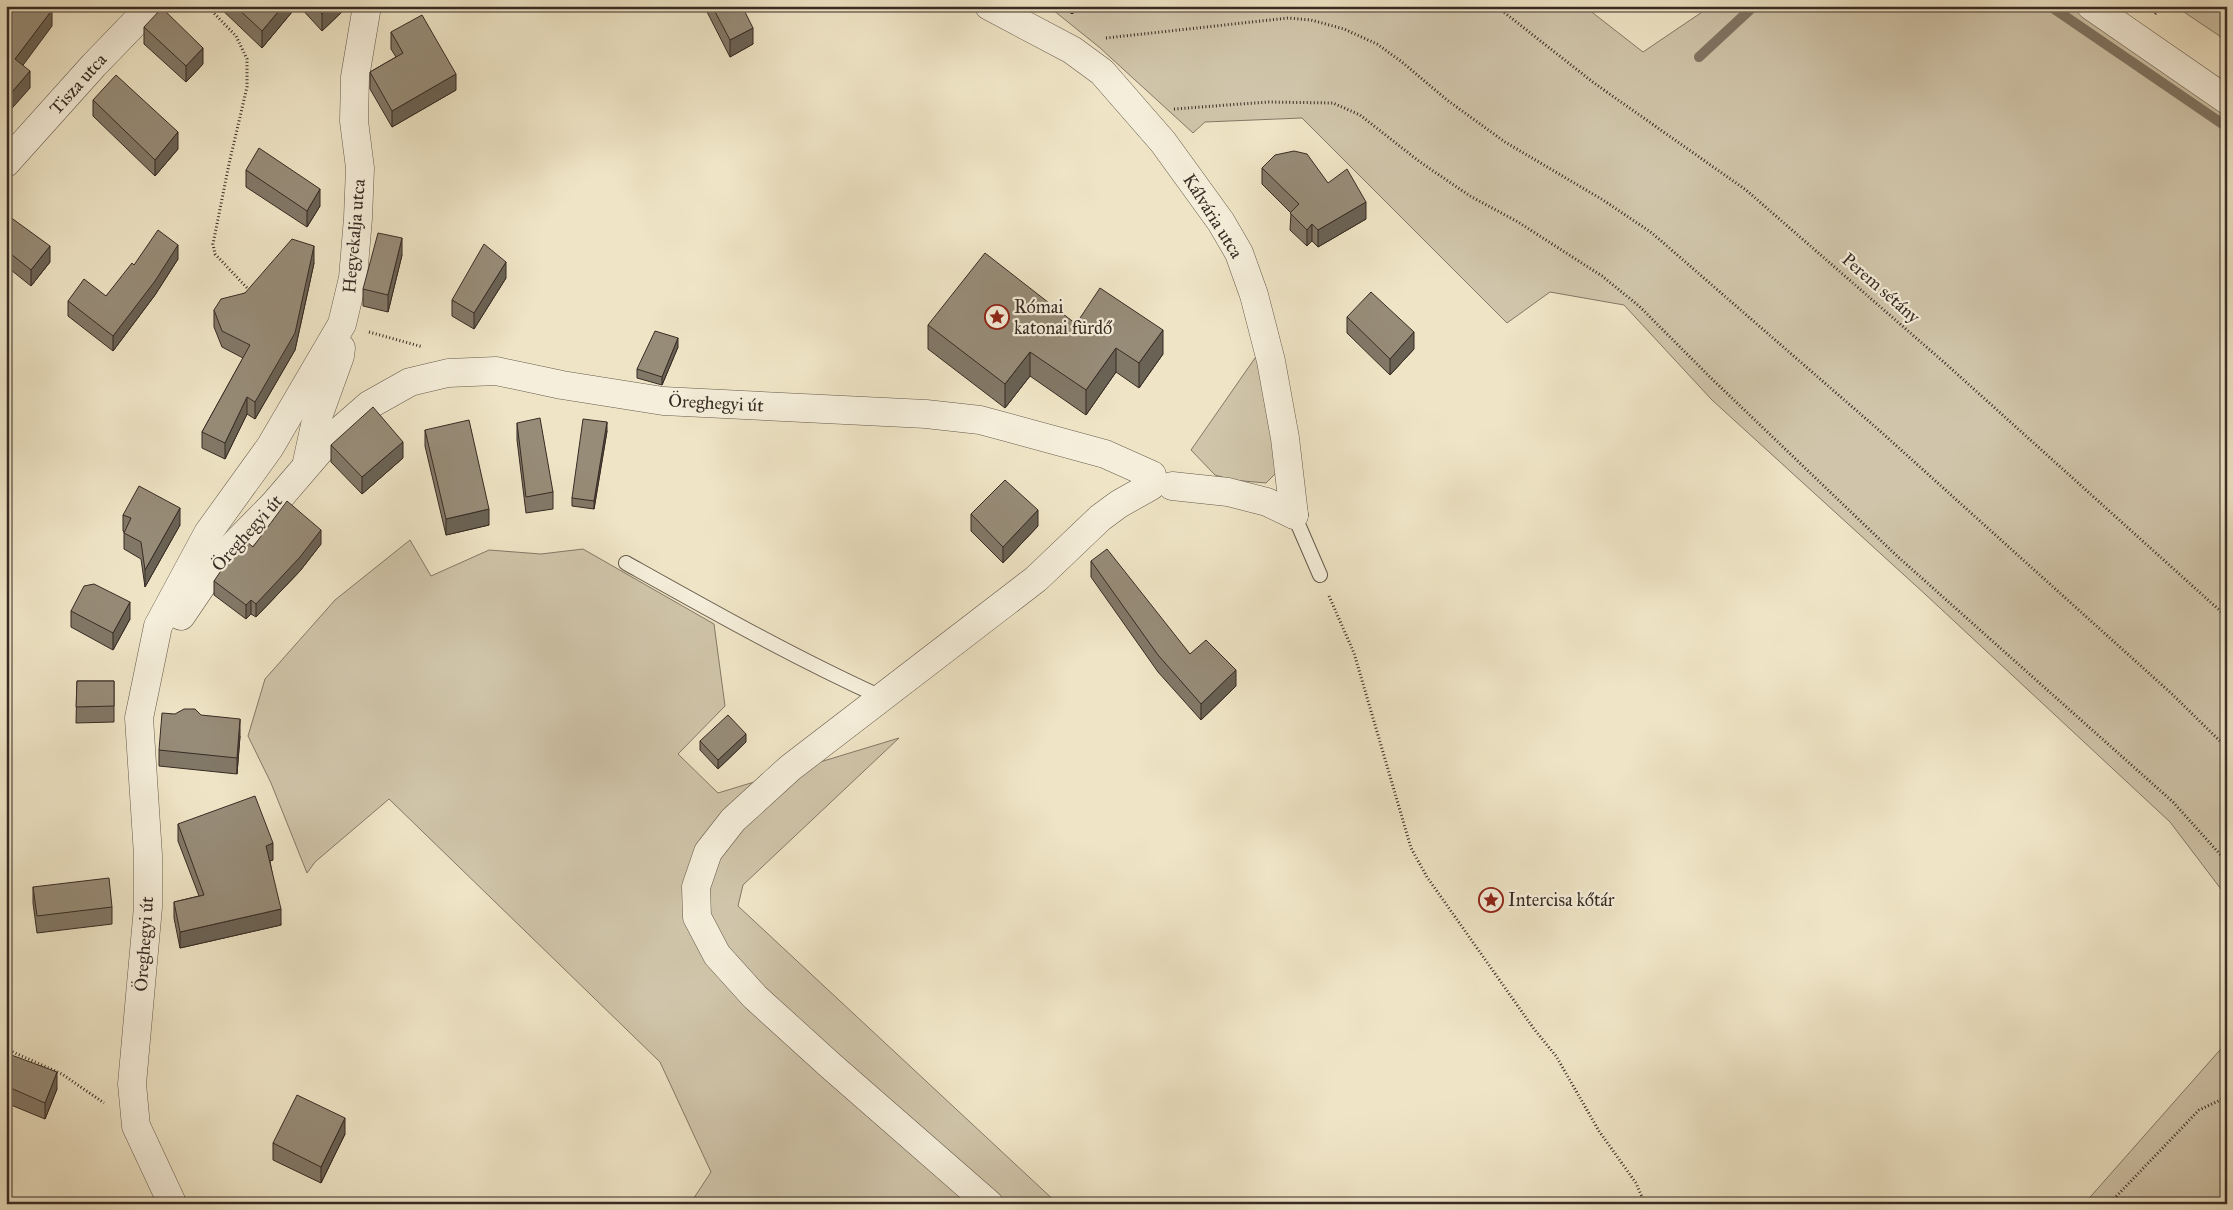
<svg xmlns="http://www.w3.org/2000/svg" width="2233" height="1210" font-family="'IM FELL Great Primer',serif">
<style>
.green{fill:#d0c5aa;stroke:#847867}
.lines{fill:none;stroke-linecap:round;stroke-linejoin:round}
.stream{stroke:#807564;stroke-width:10}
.lane-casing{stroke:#655a4c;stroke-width:16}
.street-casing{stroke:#655a4c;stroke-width:29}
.path{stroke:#372b24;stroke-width:3;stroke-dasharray:1 2.5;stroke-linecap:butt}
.lane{stroke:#f5eeda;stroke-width:14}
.street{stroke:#f5eeda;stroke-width:28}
.wall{fill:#827867;stroke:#372b24}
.shaded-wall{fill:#6a6254;stroke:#372b24}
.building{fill:#978c78;stroke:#372b24}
.labels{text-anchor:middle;stroke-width:4.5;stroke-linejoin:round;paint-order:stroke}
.street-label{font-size:18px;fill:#372b24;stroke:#f5eeda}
.poi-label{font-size:18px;fill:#372b24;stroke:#f5eeda;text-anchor:start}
</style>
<rect width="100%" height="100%" fill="#efe5c6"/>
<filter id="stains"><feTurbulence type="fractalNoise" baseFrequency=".004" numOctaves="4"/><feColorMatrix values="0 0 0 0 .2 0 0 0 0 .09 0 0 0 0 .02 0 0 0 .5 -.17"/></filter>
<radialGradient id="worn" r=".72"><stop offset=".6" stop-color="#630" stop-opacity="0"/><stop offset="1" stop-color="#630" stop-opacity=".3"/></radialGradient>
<g class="green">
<polygon points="1048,6 1584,6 1643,52 1711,6 2072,6 2227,113 2227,897 2170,822 1926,595 1712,400 1624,305 1550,292 1507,323 1302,118 1205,122 1193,133 1099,47"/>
<polygon points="2175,6 2227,6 2227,41"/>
<polygon points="1262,348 1280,469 1266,483 1232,480 1215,475 1191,450"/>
<polygon points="410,540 431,576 489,550 541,554 583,549 714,624 725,706 678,754 718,793 899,738 743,885 738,906 1058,1204 690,1204 711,1172 660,1062 389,799 315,862 307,873 271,783 248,736 265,679 335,600"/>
<polygon points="2227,1042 2227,1204 2084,1204"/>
</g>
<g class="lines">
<g class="stream">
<polyline points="2050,6 2227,127"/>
<polyline points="1699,57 1754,6"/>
</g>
<defs>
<g id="lane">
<polyline points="1294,515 1320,575"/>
<path d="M626,563c84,47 167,94 255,134"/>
</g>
<g id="street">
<polyline points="989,6 1072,50 1102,72 1163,142 1221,222 1239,253 1254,295 1271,361 1285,438 1294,515"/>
<polyline points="2091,6 2227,100"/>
<polyline points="6,163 94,65 151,6"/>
<polyline points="307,462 315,425 340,356 341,348"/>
<polyline points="1172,486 1228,492 1267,502 1294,515"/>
<polyline points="181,616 219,560 274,504 329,440 369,405 410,382 448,373 496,371 562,385 663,401 926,414 980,420 1105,454 1152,475"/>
<polyline points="172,1203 136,1126 132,1084 148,907 148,855 139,718 158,626 208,533 270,447 342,324 353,278 358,218 360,168 354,121 355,77 367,6"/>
<polyline points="989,1204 831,1066 755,997 717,955 697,917 696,887 708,852 733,820 790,768 1036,579 1100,518 1119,504 1151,486"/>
</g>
</defs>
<use href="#lane" class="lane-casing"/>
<use href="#street" class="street-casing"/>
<g class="path">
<polyline points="207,6 236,36 247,59 247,87 229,164 213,244 215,254 250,291"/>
<polyline points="1072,6 1072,16"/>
<polyline points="1496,6 1594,83 1746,190 1946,364 2227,617"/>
<polyline points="2155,14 2161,6"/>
<polyline points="1106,38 1288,18 1311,20 1344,29 1377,44 1402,62 1447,100 1505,142 1603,200 1652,233 1880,431 2172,694 2227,748"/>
<polyline points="1174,109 1268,102 1333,103 1360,115 1420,162 1470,196 1518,222 1602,276 1639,306 1712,379 1897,556 2173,802 2227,862"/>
<polyline points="369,332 423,347"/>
<polyline points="1329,596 1354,653 1411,848 1427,877 1534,1029 1556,1056 1599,1131 1636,1183 1645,1204"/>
<polyline points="6,1049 62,1074 104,1103"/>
<polyline points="2109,1204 2199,1110 2227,1097"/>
</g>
<use href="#lane" class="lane"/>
<use href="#street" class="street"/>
</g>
<g class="wall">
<polygon points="218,6 297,6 262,48"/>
<polygon points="299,6 348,6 322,31"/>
<polygon points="704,6 742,6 753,44 730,57"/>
<polygon points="144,27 203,64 186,82 144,44"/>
<polygon points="391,32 456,90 392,127 370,89 370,72 396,57 391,49"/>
<polygon points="93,100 178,149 155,176 93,116"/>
<polygon points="1262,168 1328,183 1366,219 1318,247 1312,241 1307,246 1290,230 1291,213 1262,184"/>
<polygon points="246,170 320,206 307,227 246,187"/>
<polygon points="6,208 8,215 50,262 31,286 6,266"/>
<polygon points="402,255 388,312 363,306 363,289"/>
<polygon points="178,259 155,295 113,351 68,316 68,301 106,296 134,265"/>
<polygon points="314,263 295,350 255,419 247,414 225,459 202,448 202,432 243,358 222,347 214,327 214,310 245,293"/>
<polygon points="506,278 474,329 452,316 452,300"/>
<polygon points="1347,317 1414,349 1390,375 1347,333"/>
<polygon points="1076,324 1163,354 1139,388 1116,372 1086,415 1030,376 1005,408 928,349 928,325"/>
<polygon points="678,347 662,385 637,378 637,369"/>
<polygon points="517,423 553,492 553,509 526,513 517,440"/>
<polygon points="425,430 489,525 446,535 425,446"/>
<polygon points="607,431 594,509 572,506 572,498"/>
<polygon points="331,445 403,458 362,494 331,462"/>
<polygon points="971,514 1038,526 1003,563 971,531"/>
<polygon points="123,515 180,525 145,587 141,559 124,549 124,532 123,531"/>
<polygon points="321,544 300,571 256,617 251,614 246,619 214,595 214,581 253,547"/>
<polygon points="1091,561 1190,654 1236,686 1201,720 1158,672 1091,577"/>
<polygon points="71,611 130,619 113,650 71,627"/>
<polygon points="77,681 114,681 114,722 76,723"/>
<polygon points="240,736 237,774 159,766 159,750"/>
<polygon points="700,741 746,742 718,769 700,750"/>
<polygon points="178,824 273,860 270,861 281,925 180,948 174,918 174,902 199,896 178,841"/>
<polygon points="33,887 112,907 112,924 37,933 33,903"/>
<polygon points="6,1053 57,1089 45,1119 6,1103"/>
<polygon points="345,1134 321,1183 273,1160 273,1143"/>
</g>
<g class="shaded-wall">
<polygon points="283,6 297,6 262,48 262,31"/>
<polygon points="330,6 348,6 322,31 322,14"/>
<polygon points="52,10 52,26 15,76 15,59"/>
<polygon points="753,28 753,44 730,57 730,40"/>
<polygon points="203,48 203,64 186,82 186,66"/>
<polygon points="30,71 30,88 6,115 6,99"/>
<polygon points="456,74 456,90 392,127 392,111"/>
<polygon points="178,132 178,149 155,176 155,160"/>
<polygon points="320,189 320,206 307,227 307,211"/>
<polygon points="1366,202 1366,219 1318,247 1318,230"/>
<polygon points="1312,224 1312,241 1307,246 1307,230"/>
<polygon points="402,238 402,255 388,312 388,295"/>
<polygon points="178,245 178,259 155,295 113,351 113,336"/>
<polygon points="50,246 50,262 31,286 31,270"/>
<polygon points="314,246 314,263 295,350 255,419 255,402"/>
<polygon points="506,262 506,278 474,329 474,313"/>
<polygon points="11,309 11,325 6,334 6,318"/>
<polygon points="1163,330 1163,354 1139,388 1139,363"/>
<polygon points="1414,332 1414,349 1390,375 1390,359"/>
<polygon points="678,338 678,347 662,385 662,377"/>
<polygon points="1116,348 1116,372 1086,415 1086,390"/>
<polygon points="1030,352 1030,376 1005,408 1005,384"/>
<polygon points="247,397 247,414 225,459 225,443"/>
<polygon points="607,422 607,431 594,509 594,501"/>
<polygon points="403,442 403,458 362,494 362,477"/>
<polygon points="180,508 180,525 145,587 145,570"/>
<polygon points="489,509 489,525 446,535 446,519"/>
<polygon points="1038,510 1038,526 1003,563 1003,547"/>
<polygon points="321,530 321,544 300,571 256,617 256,604"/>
<polygon points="251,600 251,614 246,619 246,605"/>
<polygon points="130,602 130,619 113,650 113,633"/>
<polygon points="1236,670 1236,686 1201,720 1201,704"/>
<polygon points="240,719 240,736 237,774 237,758"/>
<polygon points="746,734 746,742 718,769 718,760"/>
<polygon points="10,766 10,785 6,786 6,767"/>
<polygon points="273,843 273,860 266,862 266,846"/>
<polygon points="281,909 281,925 180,948 180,932"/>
<polygon points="57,1072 57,1089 45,1119 45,1103"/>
<polygon points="345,1118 345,1134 321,1183 321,1167"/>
</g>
<g class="building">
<polygon points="6,6 48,6 52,10 15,59 30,71 6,99"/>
<polygon points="235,6 283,6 262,31"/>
<polygon points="314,6 330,6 322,14"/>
<polygon points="712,6 742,6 753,28 730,40"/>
<polygon points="162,8 203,48 186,66 144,27"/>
<polygon points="422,15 456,74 392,111 370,72 403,53 391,32"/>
<polygon points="116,75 178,132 155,160 93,100"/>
<polygon points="259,148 320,189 307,211 246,170"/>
<polygon points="1294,151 1307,154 1328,183 1347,169 1366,202 1318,230 1312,224 1307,230 1290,213 1299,204 1262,168 1275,155"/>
<polygon points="6,214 50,246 31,270 6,250"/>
<polygon points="158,230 178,245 155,281 113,336 68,301 84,279 106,296 132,263 134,265"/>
<polygon points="378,233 402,238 388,295 363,289"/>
<polygon points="292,239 314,246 295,333 255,402 247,397 225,443 202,432 250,345 222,331 214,310 221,299 245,293"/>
<polygon points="484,244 506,262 474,313 452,300"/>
<polygon points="985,253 1076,324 1100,288 1163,330 1139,363 1116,348 1086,390 1030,352 1005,384 928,325"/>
<polygon points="1371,292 1414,332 1390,359 1347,317"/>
<polygon points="6,306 11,309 6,318"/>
<polygon points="655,331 678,338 662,377 637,369"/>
<polygon points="373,407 403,442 362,477 331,445"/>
<polygon points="540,418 553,492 526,497 517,423"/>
<polygon points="583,419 607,422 594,501 572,498"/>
<polygon points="469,420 489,509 446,519 425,430"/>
<polygon points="1005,480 1038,510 1003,547 971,514"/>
<polygon points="139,486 180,508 145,570 141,542 124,533 131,518 123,515"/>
<polygon points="287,501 321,530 300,557 256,604 251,600 246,605 214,581 231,556 246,541 253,547"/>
<polygon points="1107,549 1190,654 1206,640 1236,670 1201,704 1158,655 1091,561"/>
<polygon points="94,584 130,602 113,633 71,611 84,586"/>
<polygon points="77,681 114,681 114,706 76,707"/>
<polygon points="184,709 195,709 201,715 240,719 237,758 159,750 162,713 175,714"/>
<polygon points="728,715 746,734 718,760 700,741"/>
<polygon points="6,752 10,766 6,767"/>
<polygon points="255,796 273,843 266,846 281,909 180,932 174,902 204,895 178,824"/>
<polygon points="109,878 112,907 37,916 33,887"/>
<polygon points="6,1053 57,1072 45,1103 6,1086"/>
<polygon points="297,1095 345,1118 321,1167 273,1143"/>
</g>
<defs>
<symbol id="sight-ring" viewBox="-11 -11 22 22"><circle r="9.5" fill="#f5eeda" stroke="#8f2418" stroke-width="1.5"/><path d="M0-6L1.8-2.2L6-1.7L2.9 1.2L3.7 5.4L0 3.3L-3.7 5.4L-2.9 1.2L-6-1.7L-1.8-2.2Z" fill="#8f2418"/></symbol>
</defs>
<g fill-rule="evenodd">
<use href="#sight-ring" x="983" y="303" width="28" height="28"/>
<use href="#sight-ring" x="1477" y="886" width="28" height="28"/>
</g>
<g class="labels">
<g class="street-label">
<text transform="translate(78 84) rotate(-48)" y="6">Tisza utca</text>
<text transform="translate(1213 216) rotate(58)" y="6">Kálvária utca</text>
<text transform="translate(354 236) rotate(-85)" y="6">Hegyekalja utca</text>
<text transform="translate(1881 288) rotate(41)" y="6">Perem sétány</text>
<text transform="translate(716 403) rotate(3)" y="6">Öreghegyi út</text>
<text transform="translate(247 533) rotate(-48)" y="6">Öreghegyi út</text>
<text transform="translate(144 944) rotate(-86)" y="6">Öreghegyi út</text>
</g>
<g class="poi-label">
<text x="1014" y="313">Római<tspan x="1014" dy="21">katonai fürdő</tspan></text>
<text x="1508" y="906">Intercisa kőtár</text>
</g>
</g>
<rect width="2233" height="1210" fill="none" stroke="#efe5c6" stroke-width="25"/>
<rect x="8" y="8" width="2218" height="1195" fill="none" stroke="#372b24" stroke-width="2.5"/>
<rect x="12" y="12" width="2208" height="1185" fill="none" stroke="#372b24"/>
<rect width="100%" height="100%" filter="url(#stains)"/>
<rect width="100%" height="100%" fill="url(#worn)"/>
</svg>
